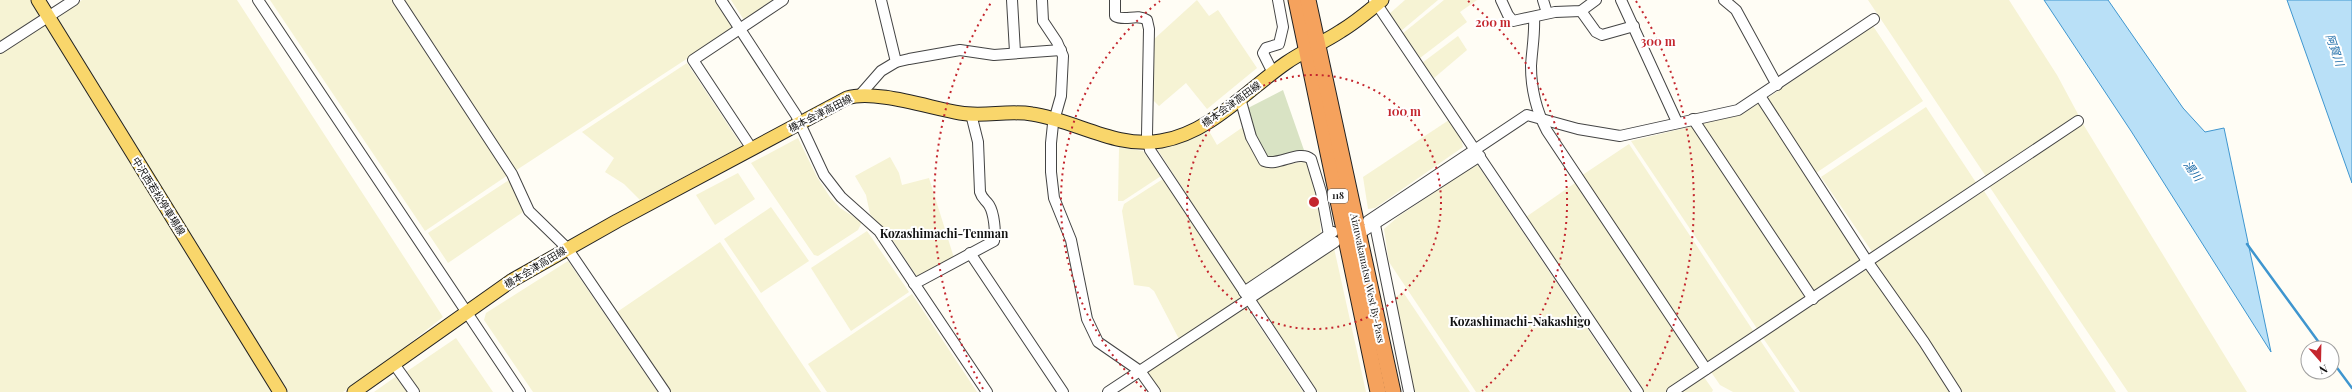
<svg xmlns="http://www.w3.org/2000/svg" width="2352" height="392" font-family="'Playfair Display','Noto Sans JP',serif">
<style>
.farmland{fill:#f6f3d4}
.cemetery{fill:#d9e3c4}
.water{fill:#b9e0f7;stroke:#3f96cf}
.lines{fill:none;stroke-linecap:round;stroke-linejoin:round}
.stream{stroke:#3f96cf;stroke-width:2.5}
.minor-casing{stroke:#444;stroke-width:12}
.major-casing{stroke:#222;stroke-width:15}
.highway-casing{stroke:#222;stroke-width:17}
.minor{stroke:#fff;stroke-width:10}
.major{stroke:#f9d66b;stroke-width:13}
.highway{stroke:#f5a25d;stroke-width:15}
.ring{fill:none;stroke:#c4262e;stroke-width:2;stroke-dasharray:2 4}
.labels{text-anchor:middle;stroke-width:4;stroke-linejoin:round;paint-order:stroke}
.shield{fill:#fff;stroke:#585858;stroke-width:1}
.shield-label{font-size:9px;font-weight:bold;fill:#111}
.street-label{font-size:10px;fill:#111;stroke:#fff}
.water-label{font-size:11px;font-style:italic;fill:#1768a6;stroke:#fff}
.quarter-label{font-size:12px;font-weight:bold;fill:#111;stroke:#fff}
.centre{fill:#c4262e;stroke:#fff;stroke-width:2}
.ring-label{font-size:12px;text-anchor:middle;font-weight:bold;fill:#c4262e;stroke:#fff;stroke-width:4;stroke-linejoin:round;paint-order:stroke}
</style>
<rect width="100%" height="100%" fill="#fffdf5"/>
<g class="farmland">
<polygon points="0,0 33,0 43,15 0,45"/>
<polygon points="82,0 237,0 443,317 373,372 343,392 287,392 56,21 57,17"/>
<polygon points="270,0 393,0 508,175 425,231"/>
<polygon points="402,0 715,0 734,28 515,171"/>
<polygon points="731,0 774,0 744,20"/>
<polygon points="1197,0 1209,16 1218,10 1257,68 1207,109 1186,83 1159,106 1152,99 1152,41"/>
<polygon points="1405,0 1438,0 1401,31 1388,15"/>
<polygon points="1444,0 1477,0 1460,12 1467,22 1420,58 1402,34"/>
<polygon points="1868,0 2009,0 2057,75 2079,116 1987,178"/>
<polygon points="44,24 49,24 274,392 0,392 0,52"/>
<polygon points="1873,26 1923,101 1816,173 1766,99"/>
<polygon points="1458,36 1467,50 1434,78 1422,63"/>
<polygon points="687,63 742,146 640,200 624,184 605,172 614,158 582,132"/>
<polygon points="1759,103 1862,260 1814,293 1700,124 1741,115"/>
<polygon points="1926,107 1977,184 1873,253 1821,177"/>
<polygon points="1449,120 1461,138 1463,147 1375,208 1368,209 1363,177"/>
<polygon points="2083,124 2247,392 2128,392 1989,186"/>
<polygon points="1693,126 1806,298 1758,330 1631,141"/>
<polygon points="1243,127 1265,165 1269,167 1309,161 1317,188 1321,233 1304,248 1246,287 1156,147 1184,140 1209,131 1217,145"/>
<polygon points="798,138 817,177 830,197 840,208 862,222 858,230 818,256 814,255 751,163"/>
<polygon points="1629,144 1754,332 1706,364 1581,176"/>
<polygon points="1119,147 1143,151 1161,176 1123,201 1118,201"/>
<polygon points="890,157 899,173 902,185 929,178 954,258 918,278 894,242 870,214 866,195 855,176"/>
<polygon points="1477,164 1630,392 1476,392 1389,262 1384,229 1399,216"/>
<polygon points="738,173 755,199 715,225 696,195"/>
<polygon points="1163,179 1243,297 1242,300 1180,341 1154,291 1149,287 1134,285 1122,211 1124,204"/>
<polygon points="509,180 523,212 448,263 428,233"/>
<polygon points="1575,183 1700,368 1665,392 1644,392 1526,217"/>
<polygon points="1984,191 2116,392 1958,392 1871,263"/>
<polygon points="771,207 809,261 761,293 724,239"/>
<polygon points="867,231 909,292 851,331 811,268"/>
<polygon points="720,242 821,392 671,392 617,312"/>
<polygon points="1334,248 1366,392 1318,392 1256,299"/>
<polygon points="568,261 658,392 533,392 484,320 486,313"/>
<polygon points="1869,268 1950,392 1800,392 1763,338"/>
<polygon points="1403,292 1470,392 1414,392 1394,298"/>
<polygon points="912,294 977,392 827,392 808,364"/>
<polygon points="1246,306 1303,392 1159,392 1146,373"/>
<polygon points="456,338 493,392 419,392 406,372"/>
<polygon points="1760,340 1795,392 1733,392 1720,385 1711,372"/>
<polygon points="398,375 410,392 374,392"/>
<polygon points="1704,377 1713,390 1712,392 1682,392"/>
</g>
<polygon class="cemetery" points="1283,90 1305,153 1269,161 1249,127 1248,108"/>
<g class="water">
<polygon points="2044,0 2108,0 2183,108 2205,132 2224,128 2271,352 2131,131"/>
<polygon points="2287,0 2352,0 2352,183"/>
</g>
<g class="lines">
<g class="stream">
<polyline points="2247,244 2323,348"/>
<polyline points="2332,361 2352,388"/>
</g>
<defs>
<g id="minor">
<polyline points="258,0 520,392"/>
<polyline points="398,0 512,174 529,211 567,248 665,392"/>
<polyline points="721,0 796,115 824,175 841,197 879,231 987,392"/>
<polyline points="881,0 896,62"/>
<polyline points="1012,0 1015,52"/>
<polyline points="1042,0 1043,21 1057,42 1063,56 1061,96 1053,124 1051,143 1051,172 1054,198 1071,240 1087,319 1098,342 1140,371 1155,392"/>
<path d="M1115,0v16c10,6 22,-3 32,4l2,9 -2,106 3,15 161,242"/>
<polyline points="1374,0 1638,392"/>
<polyline points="1501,0 1508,15 1513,21 1555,12 1581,11 1596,0"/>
<polyline points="1543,0 1547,13"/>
<polyline points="1621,0 1677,122"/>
<polyline points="1724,0 1736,10 1777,85"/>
<polyline points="1581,11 1596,32 1602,35 1634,26"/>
<path d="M1534,17c1,17 -2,32 -3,49 0,23 5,44 16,65l159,238"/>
<polyline points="0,48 74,0"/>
<polyline points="1273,73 1263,53 1266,48 1279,44 1283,27 1278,0"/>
<polyline points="860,95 881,71 896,62 909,59 960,50 994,55 1061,50"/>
<polyline points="1760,96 1867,261 1924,342 1956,392"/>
<path d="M1240,98l11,39 13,24c14,6 35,-12 47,-2l10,33 8,43"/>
<polyline points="1693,119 1813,299"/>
<polyline points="752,149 693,60 783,0"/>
<polyline points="1368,221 1527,115 1578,129 1620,136 1738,110 1874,19"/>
<polyline points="1375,225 1409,392"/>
<polyline points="1359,234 1480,156"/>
<polyline points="970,253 1063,392"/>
<path d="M914,284l80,-43c2,-9 0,-28 -5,-36 -3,-5 -7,-6 -9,-13l-2,-50 -7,-28"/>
<polyline points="1244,292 1333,232"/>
<polyline points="394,364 414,392"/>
<polyline points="1108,392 1335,242"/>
<polyline points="1672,392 2078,121"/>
</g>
<g id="major">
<polyline points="38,0 280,392"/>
<path d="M354,392l157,-111 106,-60 230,-123c27,-9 83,10 113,15 24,4 48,-3 72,1 43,6 84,35 129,27 49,-8 86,-51 125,-78 17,-12 37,-20 55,-32 15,-9 28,-20 41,-31"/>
</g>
<g id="highway">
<polyline points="1296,0 1378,392"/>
<polyline points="1308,0 1393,392"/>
</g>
</defs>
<use href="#minor" class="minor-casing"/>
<use href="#major" class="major-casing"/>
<use href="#highway" class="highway-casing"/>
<use href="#minor" class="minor"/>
<use href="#major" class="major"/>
<use href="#highway" class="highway"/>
</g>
<g class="ring">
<circle cx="1314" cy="202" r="127"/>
<path d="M1146 391A253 253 0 0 1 1160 1M1468 1A253 253 0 0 1 1482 391"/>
<path d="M983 389A380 380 0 0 1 992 1M1636 1A380 380 0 0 1 1645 389"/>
</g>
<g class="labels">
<rect class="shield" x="1328" y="189" width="20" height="14" rx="3"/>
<g class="shield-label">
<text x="1338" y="199">118</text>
</g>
<g class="street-label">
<text transform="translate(1231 104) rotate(-36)" y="4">橋本会津高田線</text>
<text transform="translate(820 113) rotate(-27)" y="4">橋本会津高田線</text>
<text transform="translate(159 196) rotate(58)" y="4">中沢西若松停車場線</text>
<text transform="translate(535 267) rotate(-31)" y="4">橋本会津高田線</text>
<text transform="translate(1368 278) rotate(78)" y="4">Aizuwakamatsu West By-Pass</text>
</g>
<g class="water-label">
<text transform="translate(2335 50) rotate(71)" y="4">阿賀川</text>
<text transform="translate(2193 171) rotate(54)" y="4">湯川</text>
</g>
<g class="quarter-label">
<text x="944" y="238">Kozashimachi-Tenman</text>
<text x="1520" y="326">Kozashimachi-Nakashigo</text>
</g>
</g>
<circle cx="1314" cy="202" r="6" class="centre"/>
<g class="ring-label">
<text x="1493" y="27">200 m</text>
<text x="1658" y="46">300 m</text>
<text x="1404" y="116">100 m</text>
</g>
<g transform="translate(2320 360) rotate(160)"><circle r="19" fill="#ffffff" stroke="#a0a0a0"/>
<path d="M0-3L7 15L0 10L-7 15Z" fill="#c4262e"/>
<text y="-6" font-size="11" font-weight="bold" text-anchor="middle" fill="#111111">N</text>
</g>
</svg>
